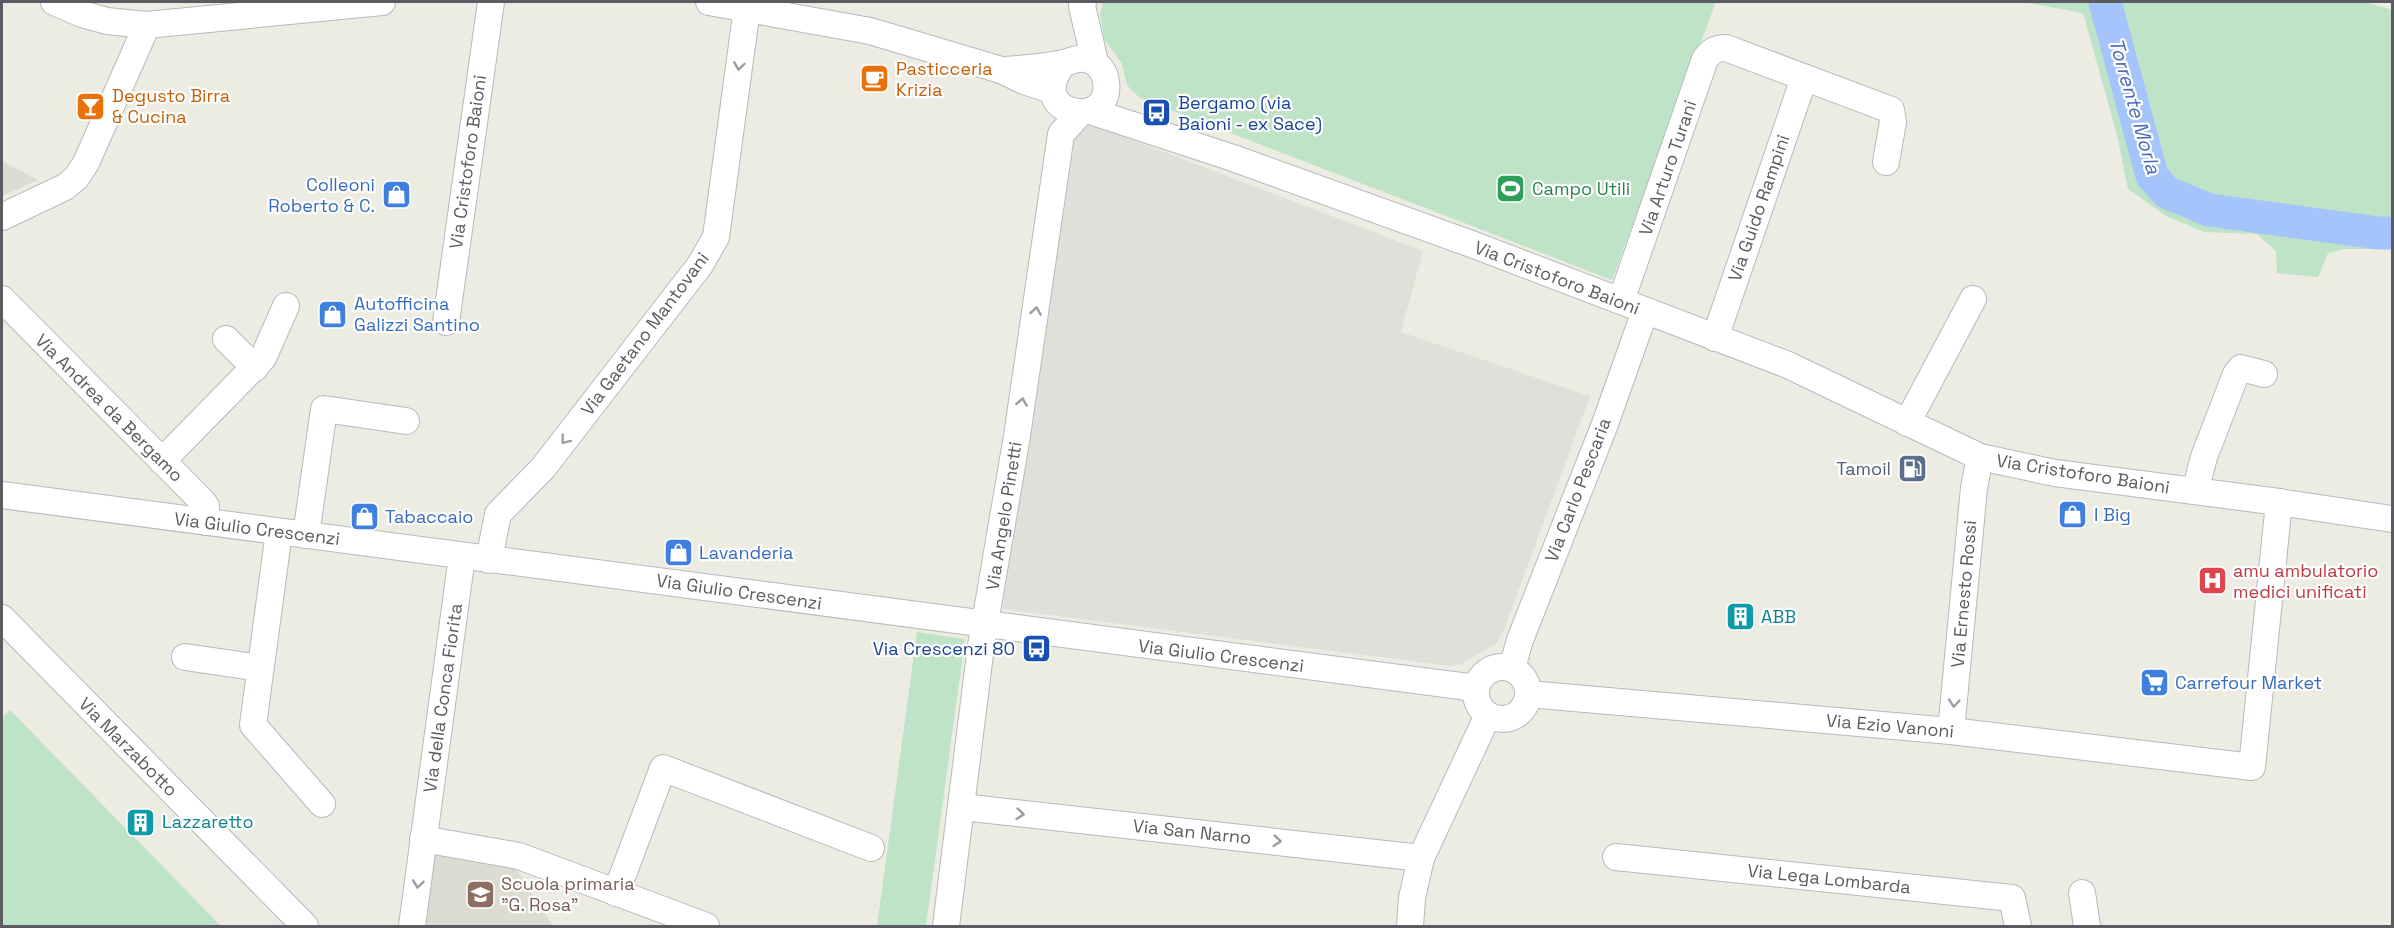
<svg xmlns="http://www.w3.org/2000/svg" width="2394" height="928" font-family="'Space Grotesk',sans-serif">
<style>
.industrial{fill:#e0dfda}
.education{fill:#dcdcd0}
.green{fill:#bfe3c6}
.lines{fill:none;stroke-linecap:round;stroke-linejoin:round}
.river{stroke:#a4c4fb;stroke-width:33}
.minor-casing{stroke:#b7b9be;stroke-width:28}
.minor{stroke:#fff;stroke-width:26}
.oneway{stroke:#9c9da1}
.labels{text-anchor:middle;stroke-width:4.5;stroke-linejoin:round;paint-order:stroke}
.food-label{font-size:18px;fill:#c56008;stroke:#fff;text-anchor:start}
.transit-label{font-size:18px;fill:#164399;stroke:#fff;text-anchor:start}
.street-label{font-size:18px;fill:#5a5c62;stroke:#fff}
.shop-label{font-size:18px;fill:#366cbe;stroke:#fff;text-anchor:start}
.leisure-label{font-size:18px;fill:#27864d;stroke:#fff;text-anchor:start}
.service-label{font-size:18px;fill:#4e5e75;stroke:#fff;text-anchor:end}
.health-label{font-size:18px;fill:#be3a42;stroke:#fff;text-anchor:start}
.culture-label{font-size:18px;fill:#0d838f;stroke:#fff;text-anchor:start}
.education-label{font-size:18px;fill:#785e54;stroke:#fff;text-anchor:start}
.water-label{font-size:20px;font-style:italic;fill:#486abd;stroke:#fff}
</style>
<rect width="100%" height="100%" fill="#edece2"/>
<polygon class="industrial" points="1088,123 1423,251 1401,332 1590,396 1504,630 1496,644 1461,664 1451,666 1003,609 1005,568 1068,143"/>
<g class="education">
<polygon points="2,161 38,180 2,196"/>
<polygon points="434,848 512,862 553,926 422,926"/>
</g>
<g class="green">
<polygon points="1103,2 1716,2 1612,280 1140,98 1127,85 1122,64 1104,39 1100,14"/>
<polygon points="2022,2 2366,2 2392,10 2392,249 2345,249 2328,253 2318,277 2277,273 2276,251 2257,234 2204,232 2166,216 2128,189 2117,135 2083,13"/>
<polygon points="917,632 965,639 926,926 877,926"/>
<polygon points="10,710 221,926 2,926 2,718"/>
</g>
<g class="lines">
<polyline class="river" points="2105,2 2152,176 2166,192 2209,210 2378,233 2392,233"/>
<defs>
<g id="minor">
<polyline points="54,2 82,14 107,21 147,25 382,2"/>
<polyline points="709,2 870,31 1001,70 1024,81 1052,90"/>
<polyline points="1083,2 1082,6 1095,62"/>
<path d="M1004,70c18,-1 37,-3 55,-6 9,-1 16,-7 27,-5 8,2 17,9 19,18 14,55 -83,41 -42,-13"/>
<polyline points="1090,111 1233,158 1474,245 1788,365 1980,457 2055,473 2279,502 2392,519"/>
<polyline points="2,217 65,187 76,178 86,163 147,25"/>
<polyline points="2,299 202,501 206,506 206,522"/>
<path d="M1621,301l84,-242c6,-8 11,-11 21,-11l165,62 2,12 -7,40"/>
<polyline points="446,322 491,2"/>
<polyline points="1715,338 1804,78"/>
<polyline points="226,339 255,368"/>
<polyline points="1907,423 1973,299"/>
<polyline points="162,461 263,358 286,306"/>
<polyline points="2195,491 2204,457 2236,374 2241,368 2264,374"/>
<polyline points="2,495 1476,688"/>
<polyline points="279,532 253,725 322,804"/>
<polyline points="306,535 324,409 406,421"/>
<polyline points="489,560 498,514 543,468 700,265 716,237 747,8"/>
<polyline points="2,618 305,926"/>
<polyline points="185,657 260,668"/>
<circle cx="1502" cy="693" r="26"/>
<polyline points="1512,668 1520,640 1605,424 1645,311"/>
<polyline points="1528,694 1951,731 2252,767 2279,502"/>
<polyline points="1951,731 1974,488 1980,457"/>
<polyline points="962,807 1421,858"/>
<polyline points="423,839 519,856 706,926"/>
<polyline points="1616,857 2012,898 2018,926"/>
<polyline points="616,893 663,768 871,848"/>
<polyline points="2082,893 2087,926"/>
<polyline points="412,926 462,556"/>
<polyline points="946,926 981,646 1017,436 1061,134 1080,113"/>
<polyline points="1410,926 1412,898 1421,858 1488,715"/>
</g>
</defs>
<use href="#minor" class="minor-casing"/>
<use href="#minor" class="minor"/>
</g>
<defs><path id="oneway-chevron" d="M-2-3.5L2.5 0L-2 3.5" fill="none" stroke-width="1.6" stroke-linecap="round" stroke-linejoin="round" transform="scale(1.5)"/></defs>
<g class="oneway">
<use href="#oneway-chevron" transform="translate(739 66) rotate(98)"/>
<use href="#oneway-chevron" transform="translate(1036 311) rotate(-81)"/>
<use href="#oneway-chevron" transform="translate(1022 402) rotate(-81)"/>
<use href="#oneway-chevron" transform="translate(565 440) rotate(128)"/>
<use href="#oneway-chevron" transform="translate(1954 703) rotate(95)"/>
<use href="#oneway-chevron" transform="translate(1020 814) rotate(6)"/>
<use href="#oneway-chevron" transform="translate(1277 841) rotate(6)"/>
<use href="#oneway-chevron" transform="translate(418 884) rotate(97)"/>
</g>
<defs>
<symbol id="cafe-square" viewBox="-11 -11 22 22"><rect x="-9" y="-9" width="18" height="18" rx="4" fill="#e8710a" stroke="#fff"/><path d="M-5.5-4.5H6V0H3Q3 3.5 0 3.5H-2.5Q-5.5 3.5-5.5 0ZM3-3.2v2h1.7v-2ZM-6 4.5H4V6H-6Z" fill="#fff"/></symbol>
<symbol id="bar-square" viewBox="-11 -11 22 22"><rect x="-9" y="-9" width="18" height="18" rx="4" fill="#e8710a" stroke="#fff"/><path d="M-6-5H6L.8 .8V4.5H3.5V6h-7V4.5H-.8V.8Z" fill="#fff"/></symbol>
<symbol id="bus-square" viewBox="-11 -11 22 22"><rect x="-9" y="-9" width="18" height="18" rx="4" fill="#1a4fb4" stroke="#fff"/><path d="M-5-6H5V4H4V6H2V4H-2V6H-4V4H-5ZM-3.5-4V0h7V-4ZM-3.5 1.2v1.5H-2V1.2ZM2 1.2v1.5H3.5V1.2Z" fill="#fff"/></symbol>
<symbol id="stadium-square" viewBox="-11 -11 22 22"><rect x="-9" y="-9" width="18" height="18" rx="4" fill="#2e9e5b" stroke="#fff"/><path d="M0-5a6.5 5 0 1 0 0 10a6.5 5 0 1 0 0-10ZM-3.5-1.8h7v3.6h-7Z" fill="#fff"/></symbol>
<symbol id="shop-square" viewBox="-11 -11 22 22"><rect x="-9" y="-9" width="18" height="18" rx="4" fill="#3f7fe0" stroke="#fff"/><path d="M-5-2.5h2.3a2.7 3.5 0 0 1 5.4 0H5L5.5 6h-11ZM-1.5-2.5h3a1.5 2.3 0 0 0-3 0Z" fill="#fff"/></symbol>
<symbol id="fuel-square" viewBox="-11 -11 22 22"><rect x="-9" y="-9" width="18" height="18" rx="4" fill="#5c6f8a" stroke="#fff"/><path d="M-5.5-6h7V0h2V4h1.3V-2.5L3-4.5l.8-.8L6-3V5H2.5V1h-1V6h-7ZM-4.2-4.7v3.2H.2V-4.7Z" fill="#fff"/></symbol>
<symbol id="hospital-square" viewBox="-11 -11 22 22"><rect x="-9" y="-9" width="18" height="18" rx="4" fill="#e0444e" stroke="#fff"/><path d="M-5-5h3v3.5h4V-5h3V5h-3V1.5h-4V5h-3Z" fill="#fff"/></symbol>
<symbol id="building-square" viewBox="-11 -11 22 22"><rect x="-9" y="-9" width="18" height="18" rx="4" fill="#0f9aa8" stroke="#fff"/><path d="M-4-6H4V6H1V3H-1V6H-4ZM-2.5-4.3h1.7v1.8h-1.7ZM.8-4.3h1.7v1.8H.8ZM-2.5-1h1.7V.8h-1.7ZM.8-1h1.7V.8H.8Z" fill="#fff"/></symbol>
<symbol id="supermarket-square" viewBox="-11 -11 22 22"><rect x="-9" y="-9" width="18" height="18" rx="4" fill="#3f7fe0" stroke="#fff"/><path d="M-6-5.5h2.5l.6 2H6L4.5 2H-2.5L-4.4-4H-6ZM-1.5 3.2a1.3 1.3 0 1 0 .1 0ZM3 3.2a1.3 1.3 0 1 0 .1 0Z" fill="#fff"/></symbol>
<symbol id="school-square" viewBox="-11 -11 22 22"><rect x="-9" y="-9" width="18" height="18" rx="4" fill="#8d6e63" stroke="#fff"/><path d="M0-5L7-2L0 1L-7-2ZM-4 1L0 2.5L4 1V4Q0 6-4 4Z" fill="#fff"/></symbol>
</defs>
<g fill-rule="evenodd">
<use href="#cafe-square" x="858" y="62" width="33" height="33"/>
<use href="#bar-square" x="74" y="90" width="33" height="33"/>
<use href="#bus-square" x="1140" y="96" width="33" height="33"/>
<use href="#stadium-square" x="1494" y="172" width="33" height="33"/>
<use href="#shop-square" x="380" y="178" width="33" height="33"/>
<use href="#shop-square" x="316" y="298" width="33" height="33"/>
<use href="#fuel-square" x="1896" y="452" width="33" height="33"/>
<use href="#shop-square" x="2056" y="498" width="33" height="33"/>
<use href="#shop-square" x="348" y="500" width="33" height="33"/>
<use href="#shop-square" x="662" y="536" width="33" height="33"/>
<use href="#hospital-square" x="2196" y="564" width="33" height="33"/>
<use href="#building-square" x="1724" y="600" width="33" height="33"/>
<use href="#bus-square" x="1020" y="632" width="33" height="33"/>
<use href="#supermarket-square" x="2138" y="666" width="33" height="33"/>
<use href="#building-square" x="124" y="806" width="33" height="33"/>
<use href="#school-square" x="464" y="878" width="33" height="33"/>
</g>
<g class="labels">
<g class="food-label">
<text x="896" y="75">Pasticceria<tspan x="896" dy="21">Krizia</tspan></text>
<text x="112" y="102">Degusto Birra<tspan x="112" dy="21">&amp; Cucina</tspan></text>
</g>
<g class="transit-label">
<text x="1178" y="109">Bergamo (via<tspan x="1178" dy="21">Baioni - ex Sace)</tspan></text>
<text x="1015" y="655" text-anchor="end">Via Crescenzi 80</text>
</g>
<g class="street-label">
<text transform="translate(468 162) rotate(-82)" y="6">Via Cristoforo Baioni</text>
<text transform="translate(1668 168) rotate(-71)" y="6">Via Arturo Turani</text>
<text transform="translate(1759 208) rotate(-71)" y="6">Via Guido Rampini</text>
<text transform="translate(1557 278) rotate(21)" y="6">Via Cristoforo Baioni</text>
<text transform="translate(645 334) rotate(-53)" y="6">Via Gaetano Mantovani</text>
<text transform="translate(109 408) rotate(45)" y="6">Via Andrea da Bergamo</text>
<text transform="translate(2083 474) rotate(9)" y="6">Via Cristoforo Baioni</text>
<text transform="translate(1578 490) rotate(-69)" y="6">Via Carlo Pescaria</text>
<text transform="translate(1004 516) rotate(-81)" y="6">Via Angelo Pinetti</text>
<text transform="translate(257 529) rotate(7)" y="6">Via Giulio Crescenzi</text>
<text transform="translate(739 592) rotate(8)" y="6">Via Giulio Crescenzi</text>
<text transform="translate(1964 594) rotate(-85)" y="6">Via Ernesto Rossi</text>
<text transform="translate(1221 656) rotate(7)" y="6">Via Giulio Crescenzi</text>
<text transform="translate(443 698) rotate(-82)" y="6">Via della Conca Fiorita</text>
<text transform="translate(1890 726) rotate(5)" y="6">Via Ezio Vanoni</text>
<text transform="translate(128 747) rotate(45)" y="6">Via Marzabotto</text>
<text transform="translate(1192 832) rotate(6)" y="6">Via San Narno</text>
<text transform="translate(1829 879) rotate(6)" y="6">Via Lega Lombarda</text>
</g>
<g class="shop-label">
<text x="375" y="191" text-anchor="end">Colleoni<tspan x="375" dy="21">Roberto &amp; C.</tspan></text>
<text x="354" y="310">Autofficina<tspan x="354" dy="21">Galizzi Santino</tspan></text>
<text x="2094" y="521">I Big</text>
<text x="385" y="523">Tabaccaio</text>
<text x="699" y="559">Lavanderia</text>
<text x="2175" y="689">Carrefour Market</text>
</g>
<g class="leisure-label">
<text x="1532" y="195">Campo Utili</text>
</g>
<g class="service-label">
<text x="1891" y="475">Tamoil</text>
</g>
<g class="health-label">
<text x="2233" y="577">amu ambulatorio<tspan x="2233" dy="21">medici unificati</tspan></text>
</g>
<g class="culture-label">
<text x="1761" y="623">ABB</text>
<text x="162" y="828">Lazzaretto</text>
</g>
<g class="education-label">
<text x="501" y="890">Scuola primaria<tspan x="501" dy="21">"G. Rosa"</tspan></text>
</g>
<g class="water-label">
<text transform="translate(2135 106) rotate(74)" y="7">Torrente Morla</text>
</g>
</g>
<rect width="2394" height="928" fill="none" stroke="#5a5c62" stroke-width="6"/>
</svg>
